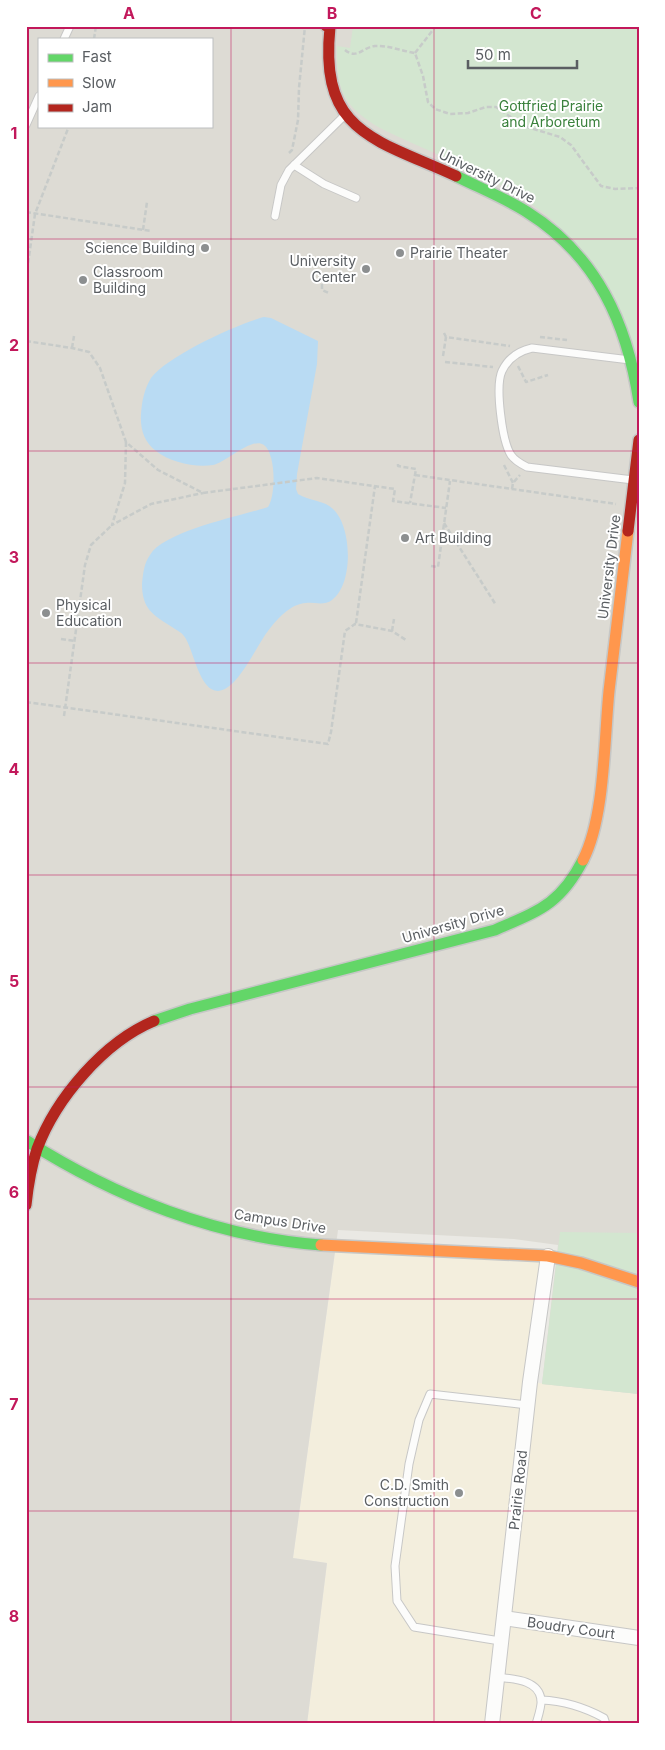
<svg xmlns="http://www.w3.org/2000/svg" width="665" height="1750" font-family="Inter,sans-serif">
<style>
.commercial{fill:#f3eedd}
.education{fill:#dddbd4;fill-rule:evenodd}
.green{fill:#d3e6d0}
.water{fill:#b9dbf3}
.lines{fill:none;stroke-linecap:round;stroke-linejoin:round}
.lane-casing{stroke:#c7c7c6;stroke-width:9}
.street-casing{stroke:#c7c7c6;stroke-width:16}
.fast-casing{stroke:#c6c7c6;stroke-width:14}
.slow-casing{stroke:#c6c7c6;stroke-width:14}
.jam-casing{stroke:#c6c7c6;stroke-width:14}
.path{stroke:#c7cbc9;stroke-width:2.5;stroke-dasharray:5 2.5;stroke-linecap:butt}
.lane{stroke:#fcfcfb;stroke-width:7}
.street{stroke:#fcfcfb;stroke-width:14}
.fast{stroke:#63d668;stroke-width:11}
.slow{stroke:#ff974d;stroke-width:11}
.jam{stroke:#b3261e;stroke-width:11}
.grid{fill:none;stroke:#c2185b;stroke-width:1;stroke-opacity:0.55}
.poi-dot{fill:#8c8f90;stroke:#fff;stroke-width:2}
.labels{text-anchor:middle;stroke-width:4;stroke-linejoin:round;paint-order:stroke}
.park-label{font-size:14px;fill:#3a813c;stroke:#fff}
.street-label{font-size:14px;fill:#5a5e62;stroke:#fff}
.poi-label{font-size:14px;fill:#5a5e62;stroke:#fff;text-anchor:start}
.neatline{fill:none;stroke:#c2185b;stroke-width:2}
.grid-label{font-size:16px;text-anchor:middle;font-weight:bold;fill:#c2185b}
</style>
<rect width="100%" height="100%" fill="#eae9e4"/>
<polygon class="commercial" points="336,1245 548,1256 530,1382 639,1394 639,1724 307,1724 327,1563 293,1558"/>
<path class="education" d="M26,26h613v1368l-97,-10 16,-139 -44,-6 -176,-9 -45,328 34,5 -20,161h-281zM39,39h172v87h-172z"/>
<g class="green">
<path d="M353,26h286v327l-84,-131c-50,-43 -116,-65 -175,-94 -38,-22 -44,-40 -43,-82l13,2z"/>
<polygon points="560,1232 639,1233 639,1394 542,1384"/>
</g>
<path class="water" d="M264,317l7,1 47,23 -1,23 -20,110 -1,15 2,5c11,7 26,6 35,15 19,17 21,75 -1,91 -8,6 -17,2 -26,3 -16,1 -29,16 -38,28 -12,15 -30,59 -50,60 -18,0 -24,-38 -32,-52 -3,-6 -8,-8 -14,-12 -19,-12 -30,-18 -30,-43 1,-10 2,-21 8,-29 14,-24 91,-39 118,-48 8,-12 8,-53 -4,-62 -12,-9 -38,18 -51,20 -18,3 -43,-3 -57,-14 -12,-9 -16,-22 -15,-37 1,-13 3,-24 10,-36 16,-22 86,-54 113,-61z"/>
<g class="lines">
<defs>
<g id="lane">
<polyline points="64,39 70,26"/>
<polyline points="26,125 39,96"/>
<polyline points="294,165 324,184 356,198"/>
<polyline points="275,216 281,185 289,170 345,115"/>
<path d="M630,360l-98,-12c-13,3 -24,10 -30,23 -7,15 0,70 9,84 4,6 10,9 16,12l106,13"/>
<polyline points="500,1641 414,1627 397,1601 395,1566 409,1464 419,1420 430,1394 527,1405"/>
<path d="M497,1677c15,2 41,2 44,22 1,7 -3,18 -5,25"/>
<path d="M541,1700c23,1 43,7 63,18l2,6"/>
</g>
<g id="street">
<polyline points="504,1618 639,1638"/>
<polyline points="492,1724 530,1382 548,1256"/>
</g>
<g id="fast">
<path d="M456,176c24,12 49,22 71,36 70,44 100,111 112,190"/>
<path d="M154,1021l36,-12 305,-79c43,-19 65,-25 88,-70"/>
<path d="M27,1141c88,56 189,96 294,104"/>
</g>
<g id="slow">
<path d="M583,860c22,-43 21,-119 26,-169 6,-53 13,-106 19,-160"/>
<polyline points="321,1245 548,1256 581,1263 639,1282"/>
</g>
<g id="jam">
<path d="M326,26l4,1c-11,107 46,112 126,149"/>
<polyline points="628,531 639,440"/>
<path d="M26,1205c2,-19 5,-38 11,-56 19,-51 67,-107 117,-128"/>
</g>
</defs>
<use href="#lane" class="lane-casing"/>
<use href="#street" class="street-casing"/>
<use href="#fast" class="fast-casing"/>
<use href="#slow" class="slow-casing"/>
<use href="#jam" class="jam-casing"/>
<g class="path">
<polyline points="94,39 96,26"/>
<path d="M345,50c12,10 18,-3 30,-4 12,-1 27,5 40,7l8,23 5,26 7,7 15,5 18,-1 18,-6h10l28,19 36,11 11,8 30,41 14,3 24,-1"/>
<polyline points="415,53 436,26"/>
<polyline points="289,153 292,150 298,120 299,88 305,26"/>
<polyline points="26,212 151,231"/>
<polyline points="143,230 147,202"/>
<polyline points="26,278 35,214 69,126"/>
<polyline points="322,284 322,290 329,293"/>
<polyline points="444,333 446,337 510,346"/>
<polyline points="540,337 567,340"/>
<polyline points="26,341 72,348 89,352 100,368 126,442 158,470 203,493 317,478 395,489 393,501 446,508"/>
<polyline points="72,348 74,336"/>
<polyline points="443,356 446,337"/>
<polyline points="445,362 493,367"/>
<polyline points="518,366 526,382 548,375"/>
<polyline points="126,442 125,483 112,525 151,504 203,493"/>
<polyline points="398,464 398,466 416,469 410,503"/>
<polyline points="504,465 513,483"/>
<polyline points="415,475 616,504"/>
<polyline points="512,489 513,483 520,475"/>
<polyline points="444,523 496,605"/>
<polyline points="431,566 438,567 450,481"/>
<polyline points="356,623 375,486"/>
<polyline points="392,631 394,619"/>
<polyline points="61,639 75,641"/>
<polyline points="26,702 328,744 331,732 345,631 355,624 392,631 406,640"/>
<polyline points="64,716 85,565 91,545 112,525"/>
</g>
<use href="#lane" class="lane"/>
<use href="#street" class="street"/>
<use href="#fast" class="fast"/>
<use href="#slow" class="slow"/>
<use href="#jam" class="jam"/>
</g>
<path class="grid" d="M231,26v1698M434,26v1698M26,239h613M26,451h613M26,663h613M26,875h613M26,1087h613M26,1299h613M26,1511h613"/>
<g class="poi-dot">
<circle cx="205" cy="248" r="5"/>
<circle cx="400" cy="253" r="5"/>
<circle cx="366" cy="269" r="5"/>
<circle cx="83" cy="280" r="5"/>
<circle cx="405" cy="538" r="5"/>
<circle cx="46" cy="613" r="5"/>
<circle cx="459" cy="1493" r="5"/>
</g>
<g class="labels">
<g class="park-label">
<text x="551" y="111">Gottfried Prairie<tspan x="551" dy="16">and Arboretum</tspan></text>
</g>
<g class="street-label">
<text transform="translate(487 176) rotate(26)" y="5">University Drive</text>
<text transform="translate(609 567) rotate(-83)" y="5">University Drive</text>
<text transform="translate(453 924) rotate(-16)" y="5">University Drive</text>
<text transform="translate(280 1221) rotate(9)" y="5">Campus Drive</text>
<text transform="translate(518 1490) rotate(-84)" y="5">Prairie Road</text>
<text transform="translate(571 1628) rotate(8)" y="5">Boudry Court</text>
</g>
<g class="poi-label">
<text x="195" y="253" text-anchor="end">Science Building</text>
<text x="410" y="258">Prairie Theater</text>
<text x="356" y="266" text-anchor="end">University<tspan x="356" dy="16">Center</tspan></text>
<text x="93" y="277">Classroom<tspan x="93" dy="16">Building</tspan></text>
<text x="415" y="543">Art Building</text>
<text x="56" y="610">Physical<tspan x="56" dy="16">Education</tspan></text>
<text x="449" y="1490" text-anchor="end">C.D. Smith<tspan x="449" dy="16">Construction</tspan></text>
</g>
</g>
<rect width="665" height="1750" fill="none" stroke="#ffffff" stroke-width="55"/>
<rect x="38" y="38" width="175" height="90" fill="#ffffff" stroke="#bdbfc0"/>
<rect x="48" y="54" width="25" height="8" fill="#63d668" stroke="#bdbfc0"/>
<text x="82" y="62" font-size="15" fill="#5a5e62">Fast</text>
<rect x="48" y="79" width="25" height="8" fill="#ff974d" stroke="#bdbfc0"/>
<text x="82" y="88" font-size="15" fill="#5a5e62">Slow</text>
<rect x="48" y="104" width="25" height="8" fill="#b3261e" stroke="#bdbfc0"/>
<text x="82" y="112" font-size="15" fill="#5a5e62">Jam</text>
<path d="M468 60v8h109v-8" fill="none" stroke="#5a5e62" stroke-width="2.5"/>
<text x="475" y="60" font-size="15" fill="#5a5e62" stroke="#ffffff" stroke-width="4" paint-order="stroke">50 m</text>
<rect x="28" y="28" width="610" height="1694" class="neatline"/>
<g class="grid-label">
<text x="129" y="19">A</text>
<text x="332" y="19">B</text>
<text x="536" y="19">C</text>
<text x="14" y="139">1</text>
<text x="14" y="351">2</text>
<text x="14" y="563">3</text>
<text x="14" y="775">4</text>
<text x="14" y="987">5</text>
<text x="14" y="1198">6</text>
<text x="14" y="1410">7</text>
<text x="14" y="1622">8</text>
</g>
</svg>
